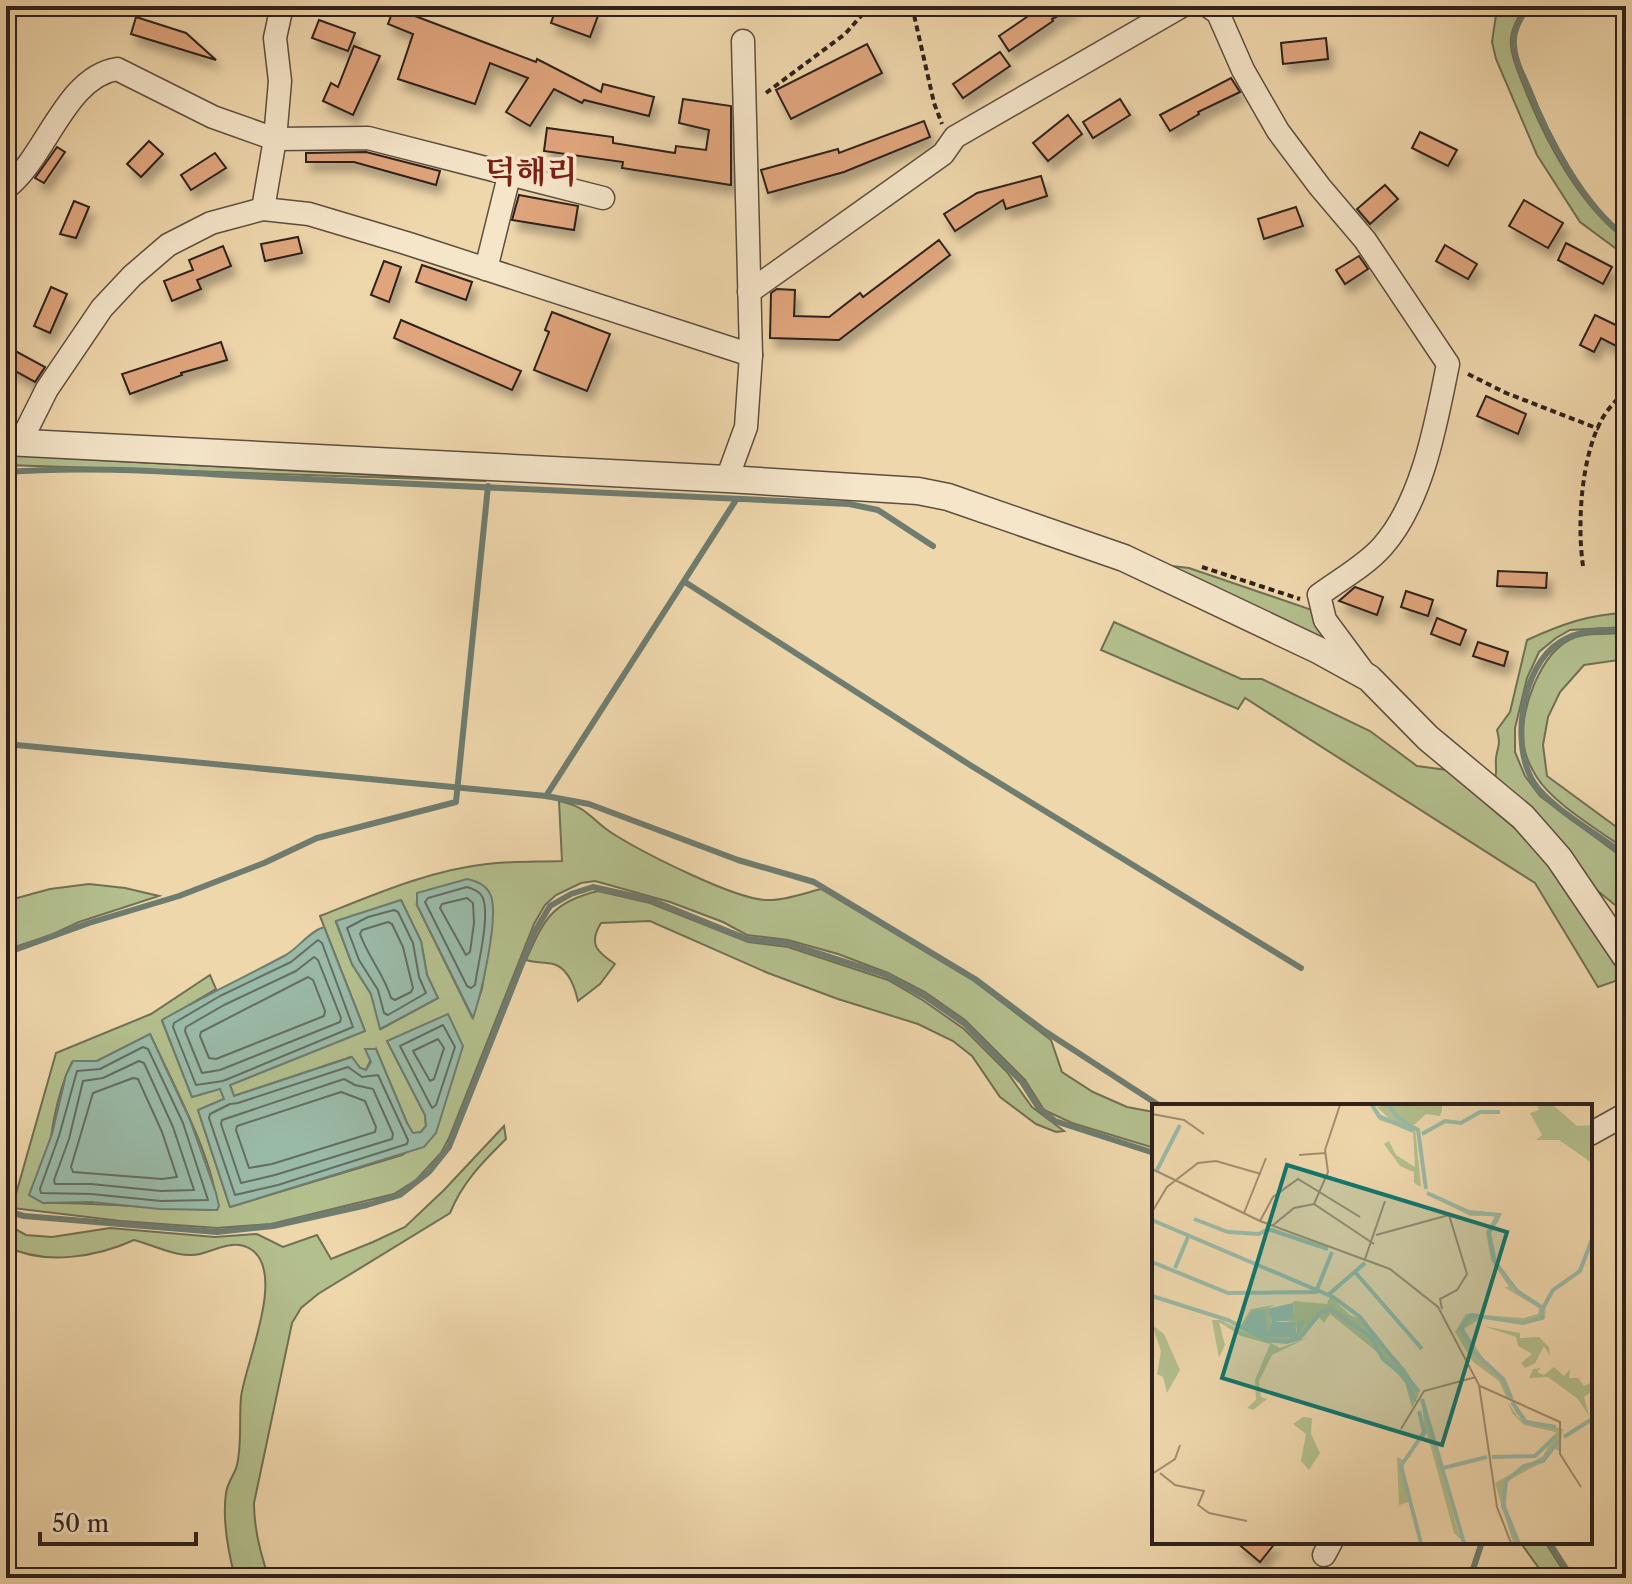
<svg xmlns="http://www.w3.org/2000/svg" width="1632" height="1584" font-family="'Libre Caslon Text','Noto Serif KR',serif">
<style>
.green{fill:#b4bf8e;stroke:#717054;stroke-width:2;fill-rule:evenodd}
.water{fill:#9abaa8;stroke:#6f7d70;stroke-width:2}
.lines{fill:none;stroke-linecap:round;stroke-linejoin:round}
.shore{stroke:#646e62;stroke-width:2}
.stream{stroke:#6f7d70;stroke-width:6}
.building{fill:#e0a57d;stroke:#2e211b;stroke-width:2;filter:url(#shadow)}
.minor-casing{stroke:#5e4e3f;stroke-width:25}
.tertiary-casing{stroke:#5e4e3f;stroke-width:29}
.path{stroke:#2e211b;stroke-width:4;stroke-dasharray:6 4;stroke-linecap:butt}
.minor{stroke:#f5e5c9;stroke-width:22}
.tertiary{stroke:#f5e5c9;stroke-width:26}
.labels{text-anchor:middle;stroke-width:7;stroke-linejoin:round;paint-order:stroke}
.quarter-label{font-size:32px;font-weight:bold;fill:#7a1f14;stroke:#f5e5c9}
.inset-river{fill:none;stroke:#9abaa8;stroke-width:4}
.inset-road{fill:none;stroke:#a28e72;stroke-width:2}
.view{fill:#0f766e;fill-opacity:0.15;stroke:#0f766e;stroke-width:4}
.inset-edge{fill:none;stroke:#2e211b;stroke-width:4}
</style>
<defs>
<filter id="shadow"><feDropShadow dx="5" dy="9" stdDeviation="4" flood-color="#0004"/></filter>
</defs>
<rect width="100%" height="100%" fill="#efd7ac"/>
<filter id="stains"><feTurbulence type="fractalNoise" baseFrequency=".0025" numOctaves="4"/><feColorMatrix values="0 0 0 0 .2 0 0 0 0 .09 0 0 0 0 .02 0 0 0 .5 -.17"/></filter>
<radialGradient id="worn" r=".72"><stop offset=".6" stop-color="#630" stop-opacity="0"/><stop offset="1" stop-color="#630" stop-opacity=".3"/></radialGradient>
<g class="green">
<path d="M1501,6h24c-7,12 -16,26 -14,40 1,14 8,28 13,41 22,55 54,117 102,153v16l-46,-34 -43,-67 -41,-96 -4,-17 4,-27z"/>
<polygon points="6,455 486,481 6,465"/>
<polygon points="1146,563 1189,568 1315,611 1356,668"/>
<path d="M1626,613v14l-56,3 -14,8 -17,14 -12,26 -12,50v24l10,24 15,20 86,64v54l-55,-45 -80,-84c8,-13 4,-13 5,-27 2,-14 5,-11 1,-28l13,-18 17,-72c33,-15 62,-26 99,-27z"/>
<polygon points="1114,622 1241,679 1262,679 1370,731 1417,766 1447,770 1531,842 1626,965 1626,986 1618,980 1598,987 1535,883 1245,698 1238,709 1101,650"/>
<path d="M1626,633v26l-42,6 -24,27 -12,25 -5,28 4,31 79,58v16c-27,-20 -73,-46 -90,-74 -6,-10 -12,-23 -13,-35 -3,-32 18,-88 48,-102 16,-7 38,-5 55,-6z"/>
<path d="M559,801c31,6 32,20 56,34 29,18 121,65 152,65 17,1 38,-7 54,-11l153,92 38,29 39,30 11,32 31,20 34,15 27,5v36l-82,-25 -28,-13 -19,-30 -60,-60 -40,-28 -37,-19 -50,-19 -50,-14 -41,-5 -24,-13 -53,-20 -75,-21 -14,2 -25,12 -11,10 -11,19 -85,214 -8,15 -25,27 -22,14 -123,30 -54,4 -96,-7 -109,-13 44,-155 95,-39 59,-39 6,14 -54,32 30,76 28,-9 4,11 -26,11 32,97 172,-52 34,-22 -49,-92 38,74 1,11 -5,6 -8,2 -6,-11 -31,-74 -10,21 -6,-2 -9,-11 -117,39 -4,-11 135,-54 -45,-115c53,-21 110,-46 167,-52 25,-3 50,-2 75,-3zM401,900l20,41 6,34 11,23 -57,31 -10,-35 -19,-30 -16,-42zM417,905l75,19 -10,65 -10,28zM150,1034c21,46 66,128 67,176 -58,-1 -116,-8 -174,-7 6,-46 8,-98 29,-141l25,-1z"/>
<polygon points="89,884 125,888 159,896 79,922 51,935 6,950 6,901 50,889"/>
<path d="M598,891l52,12 98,39 40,5 100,33 36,21 40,28 43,43 25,35 32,24 -8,1 -20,-8 -36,-27 -28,-41 -19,-15 -35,-17 -80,-25 -70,-26 -118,-52 -49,2c-13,21 -4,29 14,41l-15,20 -22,17c-3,-13 -9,-33 -25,-37 -9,-2 -18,-1 -27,-4 18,-41 26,-58 72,-69z"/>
<path d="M504,1126l2,13c-23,23 -43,42 -56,74l-132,81 -17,14 -9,15 -38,180c0,27 6,50 15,75h-34c-7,-27 -13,-57 -9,-85 1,-10 9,-19 11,-28 5,-21 2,-46 4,-68 4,-33 45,-123 11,-147 -18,-12 -35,0 -52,4 -21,5 -46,-9 -66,-14 -37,17 -90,26 -128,6v-22l20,11 26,2 58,-9 105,9 42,-3 26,13 34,-12 14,24 42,-17 32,-15 39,-37z"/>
<polygon points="1520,1542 1545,1542 1568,1578 1541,1578 1538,1567"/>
</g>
<g class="water">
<path d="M467,879c10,2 20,6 24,17 8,22 -10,99 -18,122l-56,-113v-12z"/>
<polygon points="401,900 421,941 427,975 438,998 380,1029 371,994 352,964 336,921"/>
<path d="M324,927l41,104 -135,54 4,11 118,-39 8,11 6,2 5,-8 -6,-13h11l31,74 6,10 8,-1 5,-6 -1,-11 -38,-74 61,-27 15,32 -27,87 -12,14 -194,60 -32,-97 26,-11 -4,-10 -28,8 -30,-77c40,-23 81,-42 122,-64 14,-7 24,-24 40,-29z"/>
<polygon points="150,1034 190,1120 216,1193 219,1206 217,1210 160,1209 91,1202 43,1203 29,1195 52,1134 66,1075 73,1061 97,1061"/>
</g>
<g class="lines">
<g class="shore">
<path d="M467,887c6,2 13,4 16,11 7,20 -5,65 -8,87l-4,3 -4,-2 -42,-84 3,-4z"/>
<polygon points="467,898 473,903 474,923 470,952 466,955 440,908 442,904"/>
<polygon points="394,910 398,912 413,943 419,977 426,993 388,1015 384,1013 378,990 359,960 347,928 368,917"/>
<path d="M388,922l4,2 11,23 10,41 -2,4 -16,8 -4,-2c-6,-22 -23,-41 -31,-64l2,-4z"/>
<polygon points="318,940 322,943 353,1027 223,1081 196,1085 173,1027 174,1023 220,996 291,962"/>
<polygon points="314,957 318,960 341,1018 340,1022 220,1070 202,1073 185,1031 186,1027 224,1005 296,971"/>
<polygon points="308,977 313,980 325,1011 324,1016 216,1059 209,1058 200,1036 201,1032"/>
<polygon points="443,1025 455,1047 436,1105 432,1108 400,1046"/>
<polygon points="438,1039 444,1048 434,1079 430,1081 413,1051"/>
<polygon points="143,1047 148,1049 183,1123 208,1200 161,1201 91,1194 41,1193 40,1189 59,1136 77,1071 100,1069"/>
<polygon points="139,1061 144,1063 173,1127 194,1190 161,1191 91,1184 55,1184 54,1180 69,1139 83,1081 103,1078"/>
<polygon points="348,1067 362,1077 378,1075 408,1140 407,1144 278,1185 235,1195 209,1118 210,1114 230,1104 238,1103"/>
<polygon points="133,1078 138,1079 162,1132 177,1177 162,1179 73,1172 71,1167 93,1093"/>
<polygon points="344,1079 355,1085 373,1089 393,1134 392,1139 275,1175 241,1183 221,1124 222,1120"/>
<polygon points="341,1092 365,1101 376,1127 375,1132 272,1164 249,1168 236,1130 237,1126"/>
</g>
<g class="stream">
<path d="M1528,6c-7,12 -16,25 -14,40 1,14 8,28 14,41 19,49 55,119 98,150"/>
<path d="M6,472c92,-7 187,2 279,6 188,7 376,19 564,26l29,6 55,36"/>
<polyline points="685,582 970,765 1301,968"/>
<path d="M1626,630c-23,0 -46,-1 -66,12 -39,24 -50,104 -26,141 15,24 67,53 92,73"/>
<polyline points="6,744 546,796 589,804 738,860 814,882 975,979 1043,1030 1160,1106"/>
<polyline points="546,796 736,500"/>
<polyline points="6,953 89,923 179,896 264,863 317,838 456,802 488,486"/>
<polyline points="6,1211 24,1216 217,1232 273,1226 367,1205 400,1195 429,1172 449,1147 535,931 550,906 571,894 593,887 651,900 747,939 787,943 886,975 926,997 965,1024 1022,1082 1038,1107 1055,1121 1154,1153"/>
<polyline points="1549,1542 1572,1578"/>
<polyline points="1470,1578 1482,1542"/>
</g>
</g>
<g class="building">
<polygon points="557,6 580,6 599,13 590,37 551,23"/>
<polygon points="1043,6 1077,6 1052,19 1053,21 1009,51 999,36"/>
<polygon points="394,8 536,62 537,59 601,92 603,84 654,97 649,116 584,100 582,103 554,89 530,126 506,112 528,78 490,63 475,104 398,79 413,34 388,24"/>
<polygon points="136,17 186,33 216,60 131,34"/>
<polygon points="319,20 355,33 348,51 312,38"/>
<polygon points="1326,38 1328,59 1283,64 1281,43"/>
<polygon points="867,44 882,73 791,119 776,90"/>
<polygon points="354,46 380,56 353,115 323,101 331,83 338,87"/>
<polygon points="1000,52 1010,66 963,98 953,84"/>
<polygon points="1231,78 1240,92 1198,112 1199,114 1170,131 1160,115"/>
<polygon points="683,99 731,106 731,185 622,168 623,162 544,151 547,128 613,137 613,143 675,153 676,146 706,150 709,130 679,123"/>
<polygon points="1120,99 1130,115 1093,138 1083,122"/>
<polygon points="1068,115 1082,134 1048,161 1033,143"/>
<polygon points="924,121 930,137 844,172 768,193 761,170 838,149 839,153"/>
<polygon points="1420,132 1457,150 1448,166 1412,148"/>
<polygon points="149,141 163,154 141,177 127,164"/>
<polygon points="57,147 65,152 44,183 35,178"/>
<polygon points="366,152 440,171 436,185 354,162 306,162 306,153"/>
<polygon points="215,153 226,168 191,190 181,175"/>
<polygon points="1041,176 1047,196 1006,209 1003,200 955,231 944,214 977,193"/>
<polygon points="1385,185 1398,199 1370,224 1357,209"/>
<polygon points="519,195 578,206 574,230 512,220"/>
<polygon points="1524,200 1563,223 1548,248 1509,226"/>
<polygon points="74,201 89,207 76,238 60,234"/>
<polygon points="1296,207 1303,226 1264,239 1258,219"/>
<polygon points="298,237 302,253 265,261 261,244"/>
<polygon points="939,240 950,255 839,340 770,338 771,293 777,289 795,290 794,316 829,317 860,293 863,297"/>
<polygon points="1566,243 1612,267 1603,284 1558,260"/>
<polygon points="1445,245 1477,264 1468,279 1436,261"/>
<polygon points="223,246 231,266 197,280 201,289 172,301 164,281 193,270 189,260"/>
<polygon points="1359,256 1368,269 1345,284 1336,270"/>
<polygon points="384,261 401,267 389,302 371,295"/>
<polygon points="422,265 472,282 466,300 416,282"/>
<polygon points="51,287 67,294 50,333 34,326"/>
<polygon points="552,312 610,334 587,391 534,370 549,332 545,330"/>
<polygon points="1595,315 1626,330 1626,351 1601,338 1594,352 1580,345"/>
<polygon points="401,320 521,371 512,390 394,338"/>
<polygon points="221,342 227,360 181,373 182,375 130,394 122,374"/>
<polygon points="6,346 45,367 35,382 6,366"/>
<polygon points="1486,396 1526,414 1518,434 1477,416"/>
<polygon points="1498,571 1547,573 1546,588 1497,586"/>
<polygon points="1355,587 1383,597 1377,615 1339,601"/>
<polygon points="1406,591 1433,600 1428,616 1401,607"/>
<polygon points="1437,618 1466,630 1460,645 1431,634"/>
<polygon points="1478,642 1508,652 1504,666 1473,656"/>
<polygon points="1236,1542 1276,1542 1260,1562"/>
</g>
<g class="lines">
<defs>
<g id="minor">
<path d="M1208,6l10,7 25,57 35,61 42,56 45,53 83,124c-12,59 -25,137 -66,183 -17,19 -43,33 -63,48l6,25 40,54"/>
<path d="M6,188c40,-30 59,-111 111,-119l96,48 62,22 93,-1 235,60"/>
<polyline points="263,209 275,139 280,81 275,38 282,6"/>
<polyline points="486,269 509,176"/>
<polyline points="749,292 943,154 955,137 1182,6"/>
<polyline points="20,443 47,389 102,308 132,276 168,245 211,223 263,209 309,214 406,243 751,355"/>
<polyline points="727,479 746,427 751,355 743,41"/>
<polyline points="1590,1134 1626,1114"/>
<polyline points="1324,1555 1331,1542"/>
</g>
<polyline id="tertiary" points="6,442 727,479 918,491 948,497 1124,558 1320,651 1369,678 1428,738 1523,817 1559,858 1626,957"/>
</defs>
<use href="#minor" class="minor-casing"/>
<use href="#tertiary" class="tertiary-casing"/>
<g class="path">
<polyline points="912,6 934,103 942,124"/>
<polyline points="766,93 845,34 870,6"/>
<polyline points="1468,374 1506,393 1599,429"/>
<path d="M1583,566c-6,-42 -2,-109 19,-147 6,-11 16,-20 24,-29"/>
<polyline points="1202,567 1300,599"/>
</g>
<use href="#minor" class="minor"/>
<use href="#tertiary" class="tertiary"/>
</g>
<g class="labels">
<g class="quarter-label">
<text x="531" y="183">덕해리</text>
</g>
</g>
<g transform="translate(1152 1104)">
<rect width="440" height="440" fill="#efd7ac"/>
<path d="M218,1l9,11 16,8 -18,-17 11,-2 7,12 20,11 6,59 -7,-4v-11l-14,-6 -16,-22 5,-3 7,14 19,12 -2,-36 -34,-11zM238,1h52v5l-2,6 -14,-2 -12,11 -17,-8zM385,1h16l24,21 15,-1v38l-33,-23h-23l6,-5 -12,-22 9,-3zM273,89l44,19 28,2 2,7 -11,12 6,27 20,31 25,13 4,11 -4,4 5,-2 2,-10 -1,12 -22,5 -42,-6 -17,11 23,35 18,14 9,21h-7l-8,-18 -26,-19 -18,-30 11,-18 58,4 14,-4 1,-6 -35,-21h5l-18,-27 -5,-28 9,-16h-25zM178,192l21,20 10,2 45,52 13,24 -7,14 -7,-25 -14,-17 12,7 -73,-59 -6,9 -6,-7 -23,25 -31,-2 16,9 29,-11 -37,18 -13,26 2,16 6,2 -14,11 -6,-2 9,-8 -1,-20 15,-36 -29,-8 -22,-14 6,23 -6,13 -7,-38h9l30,15 -12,-7 12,-19 24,-4 -8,4 5,11 -3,17 30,-2 -5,-13 -20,-2 20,-1 -1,-18 34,3zM0,221l12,9 16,36 -13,23 -4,-16 -6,-3 4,-23zM331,222l37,7v5l19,-1 10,10 1,9 -6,-10 -9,17 -10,5 -4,-5 11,-9 -14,-8 -2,-9zM402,263l10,9 6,-7 -1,9h9l6,8 8,-4v9l-8,6 5,19 -11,-17 -30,-22 -19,1 4,-9 8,-1 -4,4 7,3zM269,292l37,136 7,11 -11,-10 -27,-100 -24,30 6,39 -10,3 -2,-48 7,3 21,-29zM356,298l9,14 10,7 5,1 -6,-2 -8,-7 -3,-3 -3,-10 14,18 37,9 -4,22 -4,-2 -10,12 -38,20 -1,25 15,37h-8l-18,-60 48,-27 13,-24 -32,-7 -12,-12zM151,313l9,1 -1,16 9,19 -11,17 -8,-9 5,-27 -13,-10z" fill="#b4bf8e"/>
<path d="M141,199l1,16 -20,3h21l2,13v-14l9,-1 -9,17h-30l-25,-10 11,-16 12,-1 3,24 4,-13 -5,-12z" fill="#9abaa8"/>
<path class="inset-river" d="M220,1l7,11 34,15M237,1l8,12 21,13 8,59M270,30l23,-13 16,2 19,-11h20M5,66l23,-45M275,89l42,19 30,3 -10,18 6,29 22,29 26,17 -1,10 -19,5 -52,-8 -10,13 13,24 29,27 8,19M42,115l34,13 31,2 9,-5 60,20M0,116l181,77 27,20 59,75M0,158l76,31 88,-1 16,-40M23,164l13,-31M203,168l67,77M176,191l37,-32M0,192l76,24 38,20 21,2 13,-4 21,-26 10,-3 40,28 12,22 22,18 10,25M391,204l10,-18 27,-19 12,-32M270,295l42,144M360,298l14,20 30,5M267,307l5,21 -23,34 20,77M412,333l28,-18M340,353l43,-1 21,-20M291,364l44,-11M366,439l-15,-37 3,-25 18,-15 19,-5 15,-20"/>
<path class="inset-road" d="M0,10l32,6 20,14M147,51l26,-2M0,65l108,52 130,48 48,38 41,78 18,122 14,36M162,100l14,-32 -3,-22 15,-45M0,108l15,-25 31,-24 18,-2 45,13M92,109l22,-55M108,117l13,-24 25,-18 62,38M120,122l22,-18 20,-4 60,40M224,131l73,-20 18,59 -10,16 -17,9 2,10M213,155l20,-58M328,282l80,36v32l21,33M249,325l23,-38 52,-14M8,369l15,12 29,6 -6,14 11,8 38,8M0,370l23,-15 5,-14"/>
<path class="view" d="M135,61l220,67 -65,213 -220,-67z"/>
<rect width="440" height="440" class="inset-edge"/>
</g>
<rect width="1632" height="1584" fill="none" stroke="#efd7ac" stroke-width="32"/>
<rect x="8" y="8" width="1616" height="1568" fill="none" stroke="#2e211b" stroke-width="4"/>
<rect x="16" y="16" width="1600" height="1552" fill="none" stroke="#2e211b" stroke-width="2"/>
<path d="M40 1532v12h156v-12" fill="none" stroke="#2e211b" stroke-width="4"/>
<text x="52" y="1532" font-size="24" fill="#2e211b" stroke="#f5e5c9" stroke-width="6" paint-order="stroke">50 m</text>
<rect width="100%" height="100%" filter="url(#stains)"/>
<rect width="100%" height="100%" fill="url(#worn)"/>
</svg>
